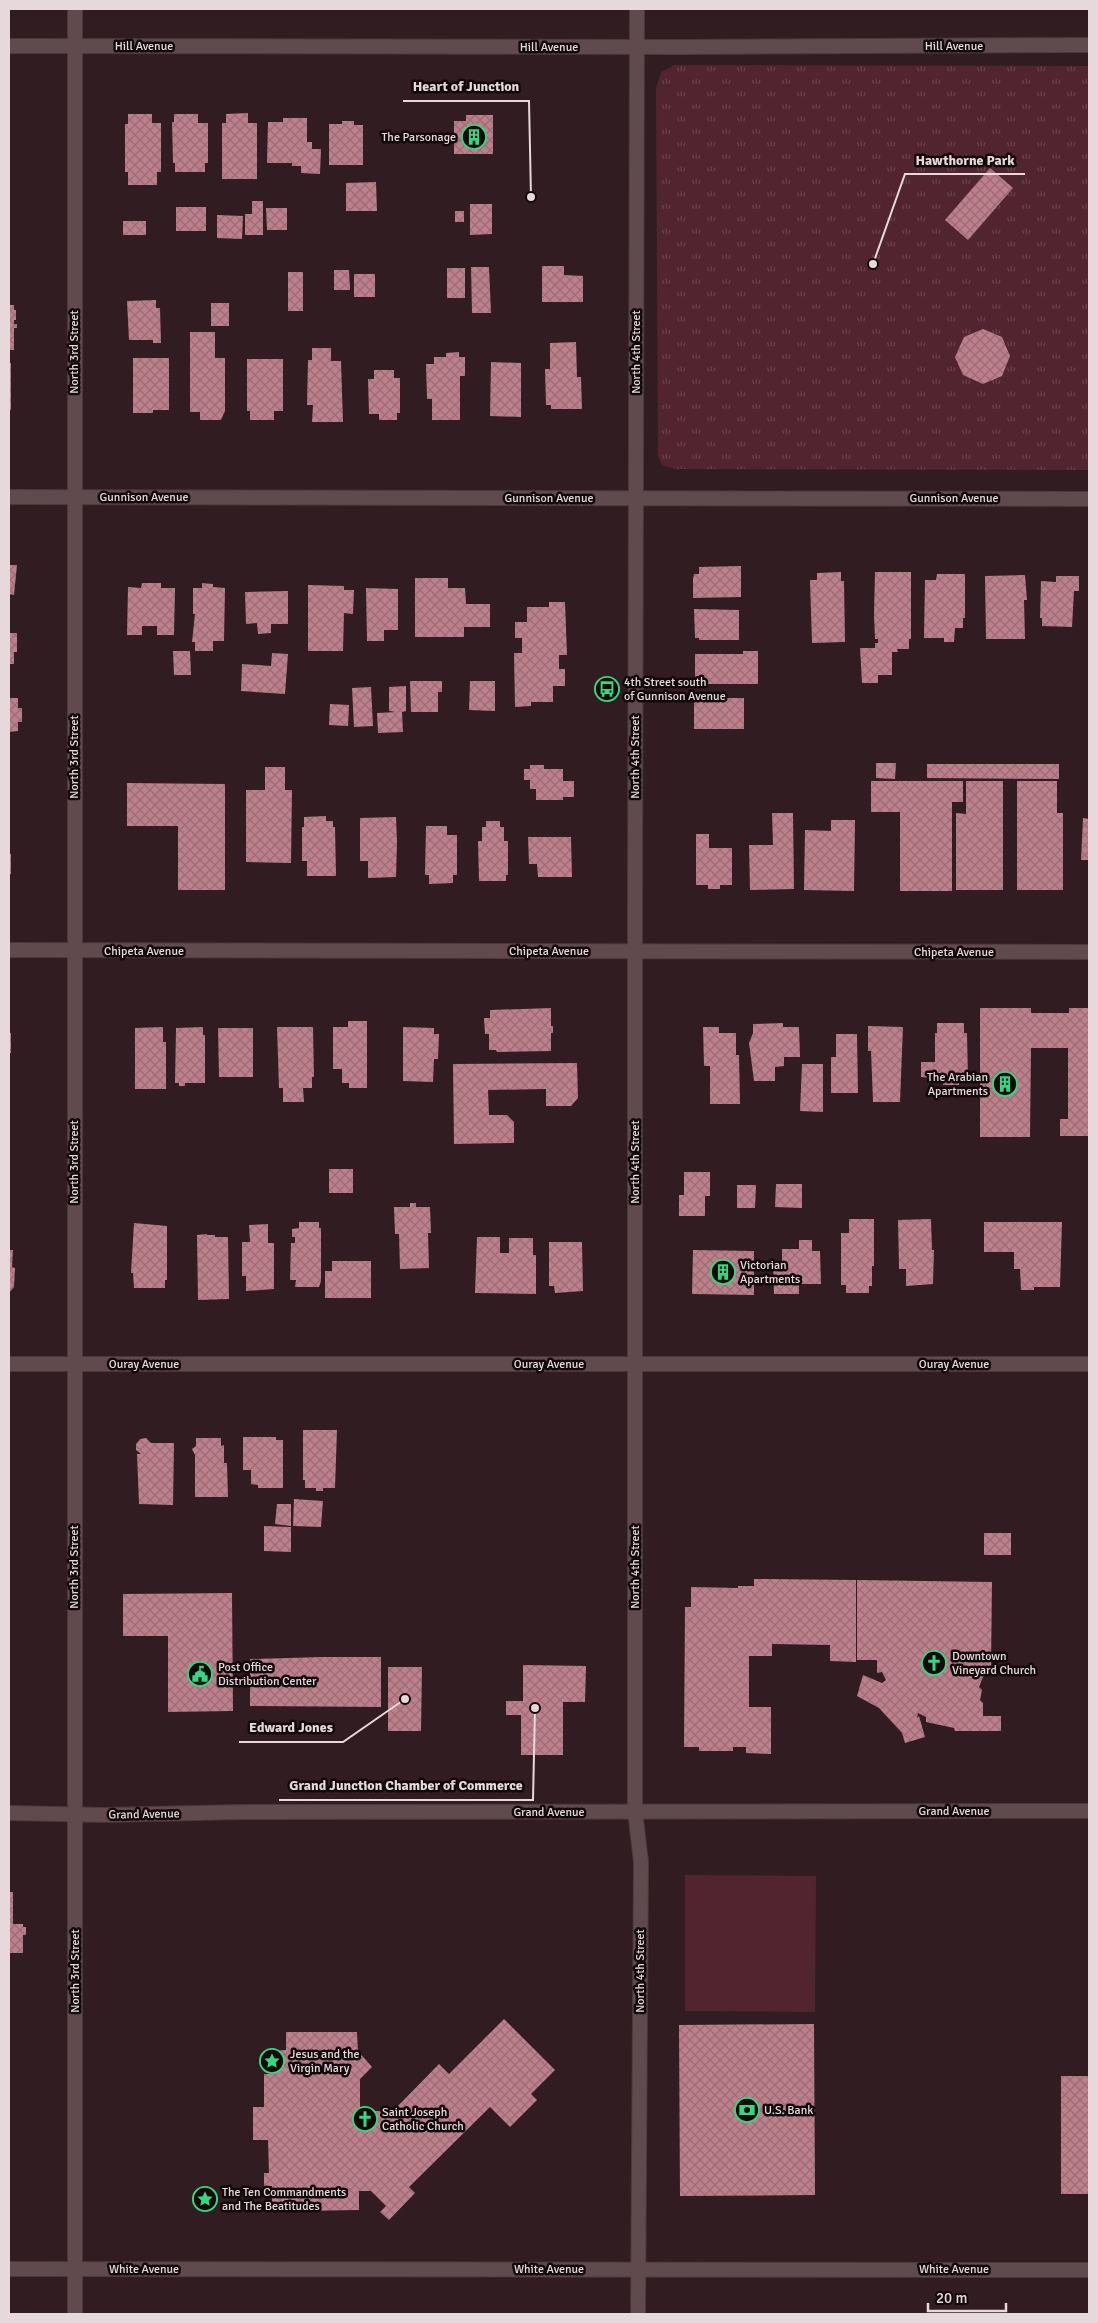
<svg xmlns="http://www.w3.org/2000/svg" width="1098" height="2323" font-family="Signika,sans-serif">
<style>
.green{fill:#512430}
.park{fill:url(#park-tufts)}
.building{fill:url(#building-cross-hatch)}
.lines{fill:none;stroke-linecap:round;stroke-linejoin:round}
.minor-casing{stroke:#49393c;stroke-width:16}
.tertiary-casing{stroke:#49393c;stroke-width:16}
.secondary-casing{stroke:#49393c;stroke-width:16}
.minor{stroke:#604a4e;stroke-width:14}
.tertiary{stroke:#604a4e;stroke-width:14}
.secondary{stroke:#604a4e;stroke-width:14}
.labels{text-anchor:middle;stroke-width:5;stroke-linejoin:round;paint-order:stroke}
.street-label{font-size:12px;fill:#e7d9db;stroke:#12090b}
.poi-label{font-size:12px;fill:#e7d9db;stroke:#12090b;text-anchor:start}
.leader{fill:none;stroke:#e7d9db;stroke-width:2}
.callout-dot{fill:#e7d9db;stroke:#12090b;stroke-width:2}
.callout-label{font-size:14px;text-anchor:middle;font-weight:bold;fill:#e7d9db;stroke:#12090b;stroke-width:5;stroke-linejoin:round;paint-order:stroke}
</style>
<defs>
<pattern id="park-tufts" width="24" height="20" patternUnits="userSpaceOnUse" patternTransform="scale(1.25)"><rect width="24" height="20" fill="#512430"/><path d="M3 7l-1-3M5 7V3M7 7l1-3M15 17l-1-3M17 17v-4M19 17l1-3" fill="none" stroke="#6a434d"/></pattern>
<pattern id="building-cross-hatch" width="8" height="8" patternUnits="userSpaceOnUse" patternTransform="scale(1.25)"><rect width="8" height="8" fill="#be7f8d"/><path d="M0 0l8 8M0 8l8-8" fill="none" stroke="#9a6c76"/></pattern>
</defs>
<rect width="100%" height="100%" fill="#301c21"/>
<polygon class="green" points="685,1875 816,1876 815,2012 685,2011"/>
<polygon class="park" points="674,65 1089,66 1089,470 675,469 662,465 658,456 656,89 661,72"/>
<g class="building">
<polygon points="248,113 248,123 257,123 257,179 222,179 222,123 226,123 226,114"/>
<polygon points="128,114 152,114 152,123 161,123 161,172 157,172 157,185 128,185 128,172 125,172 125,124 128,124"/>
<polygon points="174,114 198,114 198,123 208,123 208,163 205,163 205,172 175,172 175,163 173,163 172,122 174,122"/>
<polygon points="466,115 493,115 493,154 454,154 454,121 466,121"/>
<polygon points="283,118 307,118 307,142 312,142 312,149 321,149 320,174 301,173 301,166 292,166 292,163 267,163 268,122 283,122"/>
<polygon points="342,121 354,121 354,125 363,125 363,165 329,165 329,124 342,124"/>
<polygon points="990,168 1013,188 968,240 945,220"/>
<polygon points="376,182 377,211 346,211 346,183"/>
<polygon points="252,201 263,201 263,235 245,235 245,214 252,214"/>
<polygon points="470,204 492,204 492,234 470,235"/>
<rect x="176" y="207" width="30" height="24"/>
<polygon points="266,208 287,208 287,230 267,230"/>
<rect x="455" y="211" width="9" height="11"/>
<polygon points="217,215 243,216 242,239 217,238"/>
<rect x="123" y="221" width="23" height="14"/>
<polygon points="542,266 564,266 564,275 583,276 583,302 542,302"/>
<polygon points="471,267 489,267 491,313 472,313"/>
<rect x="447" y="268" width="18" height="30"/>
<polygon points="334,270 349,270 350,290 334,290"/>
<rect x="288" y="272" width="15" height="39"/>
<rect x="354" y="274" width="21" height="23"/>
<polygon points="156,300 156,308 160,308 161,343 153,343 153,340 129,340 127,301"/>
<rect x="211" y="303" width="18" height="23"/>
<polygon points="9,305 14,305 14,310 16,310 16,320 14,320 14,324 17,324 17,328 14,328 14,350 9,350"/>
<polygon points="983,329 1002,337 1010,356 1002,376 983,384 963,375 955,357 964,337"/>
<polygon points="190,332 215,332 215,358 225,358 225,411 221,420 200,420 200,412 190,412"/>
<polygon points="576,342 577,377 581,377 582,409 551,409 551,405 546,405 545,369 550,369 550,343"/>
<polygon points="312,348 331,348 331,361 341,361 343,422 312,422 313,405 307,405 308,360 312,360"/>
<polygon points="459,352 459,357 465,357 465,376 460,376 460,420 432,420 432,399 427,399 426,364 434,364 434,357 446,357 446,353"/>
<polygon points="133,358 169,358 169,410 153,410 153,413 133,413"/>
<polygon points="247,359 283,359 283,411 274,411 274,420 250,420 250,411 247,411"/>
<polygon points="491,362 521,363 521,417 490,416"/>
<rect x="9" y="363" width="2" height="47"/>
<polygon points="374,370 394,370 394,378 400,378 400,413 397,413 397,420 379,420 379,414 369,414 368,379 374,379"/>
<polygon points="9,565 17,565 14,595 9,594"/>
<polygon points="741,566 741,597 693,598 693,579 694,574 699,574 699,567"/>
<polygon points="841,572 841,581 844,581 845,642 812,643 810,580 817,580 817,573"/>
<polygon points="875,572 911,572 911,639 909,639 909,649 897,649 898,652 892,652 892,675 878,675 878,683 862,683 860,648 875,648 875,643 878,643 878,639 875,639 874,615"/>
<polygon points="937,574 965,574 965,618 963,618 963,628 955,628 954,642 944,642 944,638 924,638 925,580 936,580"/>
<polygon points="1025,575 1027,600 1024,600 1025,639 986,639 985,576"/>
<polygon points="1056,576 1079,576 1079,591 1074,591 1072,627 1042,626 1042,618 1040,618 1041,581 1056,582"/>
<polygon points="415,578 448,578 448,588 465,588 466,604 490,604 490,627 464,627 464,637 415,637"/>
<polygon points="142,583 161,583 161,588 175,588 174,635 157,635 157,626 142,626 142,635 127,635 128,587 141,588"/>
<polygon points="202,583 213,584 213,587 225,588 224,641 213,641 213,651 195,651 195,642 192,642 195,614 193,614 193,588 202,588"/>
<polygon points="308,585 344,586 344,590 354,590 353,614 344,613 343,651 308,651"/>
<polygon points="366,588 398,589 398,630 384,630 384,641 367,641"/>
<polygon points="288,591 288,624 271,624 271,633 258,634 257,623 246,624 245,592"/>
<polygon points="549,602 565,602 567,655 559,655 559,669 565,669 565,686 553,686 553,702 531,702 531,706 515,707 514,653 522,653 522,638 515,638 515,622 527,622 527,607 549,607"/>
<polygon points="694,609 739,610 739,640 699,640 699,638 695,638"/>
<polygon points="9,633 17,633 17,652 14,652 14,664 9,664"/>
<polygon points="173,651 190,651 191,675 174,675"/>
<polygon points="743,651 758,651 758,684 695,684 695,654 743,654"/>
<polygon points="272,653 288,654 285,694 241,691 242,664 271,666"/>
<polygon points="410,681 442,681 442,692 438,692 438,712 411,712"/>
<polygon points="470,681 495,681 495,711 469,710"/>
<polygon points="406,686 406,711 402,712 403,732 378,733 377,713 396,712 389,711 389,687"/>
<polygon points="371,687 373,726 354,727 352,688"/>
<polygon points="9,698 18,698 18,708 22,708 22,722 18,722 18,731 9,732"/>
<rect x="694" y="698" width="50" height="31"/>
<polygon points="330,704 349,705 348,726 329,725"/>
<polygon points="876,763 896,763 895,779 876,778"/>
<polygon points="927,764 1059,764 1059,779 927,778"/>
<polygon points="530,765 544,765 544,769 563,769 563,781 574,781 574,797 563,797 563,800 536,800 536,789 530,789 530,780 524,780 524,769 530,769"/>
<polygon points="265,767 285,767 285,790 292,790 291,863 246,862 246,790 265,790"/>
<polygon points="871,781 963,781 963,802 952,802 952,891 900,891 900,812 871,812"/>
<polygon points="966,781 1003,781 1003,890 956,890 956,813 966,814"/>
<polygon points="1017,781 1057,781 1057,813 1063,813 1063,890 1017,890"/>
<polygon points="127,783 225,784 225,890 178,890 178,826 127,826"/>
<polygon points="772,813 793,813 794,889 750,890 749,845 773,845"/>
<polygon points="326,816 326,821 333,821 333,827 335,827 336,876 307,876 307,861 302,861 302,827 304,827 304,817"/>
<polygon points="396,817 397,842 396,877 368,878 368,861 360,861 360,818"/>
<polygon points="1083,818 1089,819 1089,860 1081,860"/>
<polygon points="831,820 855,820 854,891 804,890 805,830 831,831"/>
<polygon points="486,821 500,821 500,827 504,827 504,841 508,841 508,875 506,875 506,881 479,881 478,841 482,841 482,827 486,827"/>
<polygon points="426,826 447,826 447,835 457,835 457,875 453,875 453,883 429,884 429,875 425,875"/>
<polygon points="696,834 709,834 709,848 732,848 732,885 720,885 720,889 708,889 708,885 696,885"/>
<polygon points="528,837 571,837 572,877 538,877 537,864 529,864"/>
<rect x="9" y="854" width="2" height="20"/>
<polygon points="551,1008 551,1026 553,1026 553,1033 551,1033 551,1051 497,1052 496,1050 489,1050 489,1034 485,1034 484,1018 490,1018 490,1010"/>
<polygon points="980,1008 1031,1008 1031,1013 1069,1013 1069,1008 1089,1008 1089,1136 1060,1136 1060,1119 1068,1119 1068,1048 1031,1048 1030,1137 980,1137"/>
<polygon points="348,1021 367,1021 367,1088 349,1088 349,1083 342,1083 342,1069 333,1069 333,1027 348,1027"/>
<polygon points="783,1023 783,1027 799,1027 800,1057 784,1057 784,1066 775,1067 775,1081 754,1081 749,1043 753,1033 753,1024"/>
<polygon points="937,1023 964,1023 964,1033 967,1033 968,1078 959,1078 959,1085 943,1085 943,1079 921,1077 921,1062 935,1062 935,1033 937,1033"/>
<polygon points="868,1026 903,1027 900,1102 873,1102 871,1051 868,1051"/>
<polygon points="163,1027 163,1042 166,1042 166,1089 135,1089 135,1028"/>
<polygon points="203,1027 203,1035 205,1035 205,1083 185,1083 185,1086 179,1086 179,1083 175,1083 176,1028"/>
<polygon points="277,1027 313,1027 314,1077 312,1077 312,1088 303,1088 304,1102 283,1102 283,1088 279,1088"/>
<polygon points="403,1027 434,1028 434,1034 439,1034 438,1059 434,1059 433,1082 403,1081"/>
<polygon points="703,1027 719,1027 719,1033 736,1033 736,1055 739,1055 740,1104 710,1104 710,1066 704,1066"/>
<polygon points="218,1028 253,1028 253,1077 219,1077"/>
<rect x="9" y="1033" width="2" height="20"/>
<polygon points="836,1034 857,1034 858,1093 831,1093 831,1057 836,1057"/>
<polygon points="577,1063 578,1098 571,1106 546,1106 546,1089 488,1090 489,1115 507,1115 514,1122 514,1143 454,1144 453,1064"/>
<polygon points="802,1064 823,1064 823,1112 800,1111"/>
<rect x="329" y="1169" width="24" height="24"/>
<polygon points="684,1172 710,1172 710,1196 705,1196 705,1216 679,1216 679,1195 684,1195"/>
<polygon points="776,1184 802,1184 802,1208 775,1207"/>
<polygon points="737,1185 756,1185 755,1208 737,1208"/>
<polygon points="410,1203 416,1203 416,1207 430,1207 431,1233 428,1233 429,1268 400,1269 399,1234 395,1234 394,1207 410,1207"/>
<polygon points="849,1219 874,1219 874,1266 872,1266 872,1286 869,1286 869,1293 846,1293 846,1285 841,1285 841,1233 849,1233"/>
<polygon points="931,1219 932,1250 934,1250 933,1284 906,1286 906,1269 899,1269 898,1220"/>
<polygon points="299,1222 319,1222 319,1228 321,1228 321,1281 319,1287 295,1287 296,1280 290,1280 291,1243 295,1243 295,1237 292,1237 292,1229 299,1228"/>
<polygon points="984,1222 1062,1222 1060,1287 1034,1287 1034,1290 1021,1290 1020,1269 1014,1269 1014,1252 984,1252"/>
<polygon points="134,1223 167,1226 167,1280 165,1280 165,1288 134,1288 133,1273 131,1273"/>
<polygon points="268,1224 268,1243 274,1243 274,1289 246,1291 246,1276 242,1276 242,1242 250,1242 249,1225"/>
<polygon points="207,1234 207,1235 215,1235 215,1237 228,1237 229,1299 198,1300 197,1235"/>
<polygon points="477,1237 500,1237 500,1253 509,1253 509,1238 533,1238 533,1255 536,1255 536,1294 475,1293"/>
<polygon points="799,1240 812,1240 812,1251 820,1251 821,1284 799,1284 799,1294 774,1294 773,1262 782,1262 782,1249 799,1249"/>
<polygon points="549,1242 582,1242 583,1291 555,1293 554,1286 549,1286"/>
<polygon points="9,1250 13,1250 12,1267 15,1268 14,1287 9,1293"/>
<polygon points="693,1250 754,1251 754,1295 692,1294"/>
<polygon points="332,1261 371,1261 371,1298 325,1298 325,1271 332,1271"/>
<polygon points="303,1430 337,1430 335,1488 323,1488 323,1491 316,1491 316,1488 305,1488 305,1480 303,1480"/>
<polygon points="243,1437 276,1437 276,1440 283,1440 283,1488 258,1488 258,1485 251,1484 251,1470 243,1470"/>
<polygon points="146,1438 151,1443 174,1443 173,1505 139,1504 137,1454 141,1454 136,1450 136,1444 140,1439"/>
<polygon points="196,1438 221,1438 221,1446 224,1445 224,1463 227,1463 228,1497 195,1497 195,1455 192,1449 196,1446"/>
<polygon points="294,1499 323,1501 321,1527 293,1526"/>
<polygon points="277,1504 291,1504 291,1526 275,1524"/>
<polygon points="264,1526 291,1527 291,1552 264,1551"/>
<rect x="984" y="1533" width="27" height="22"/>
<polygon points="754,1579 856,1580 856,1662 830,1661 830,1645 772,1644 772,1656 749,1656 749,1707 771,1707 771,1754 746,1753 746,1747 733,1747 733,1751 699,1751 699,1747 684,1747 685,1607 691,1607 691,1587 738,1588 738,1586 754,1586"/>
<polygon points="857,1580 992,1582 991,1671 983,1677 979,1687 982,1690 980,1700 983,1703 983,1716 1001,1716 1001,1731 955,1731 954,1728 926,1722 926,1717 918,1713 917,1718 919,1716 925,1737 905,1743 902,1733 879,1708 857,1696 863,1675 882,1683 886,1680 882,1672 877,1673 877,1660 857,1660"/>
<polygon points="232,1593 233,1711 168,1712 168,1636 123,1636 123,1594"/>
<polygon points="321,1657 381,1657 381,1707 250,1706 250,1659"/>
<polygon points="523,1665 586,1666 585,1702 563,1702 563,1755 521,1755 521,1715 506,1715 506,1701 523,1701"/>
<polygon points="388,1667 422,1667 421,1731 388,1731"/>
<polygon points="9,1892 13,1892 13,1924 23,1924 23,1927 26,1927 26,1935 23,1935 23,1953 9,1953"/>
<polygon points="504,2019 555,2070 531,2094 537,2100 510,2127 490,2107 409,2187 415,2193 389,2220 380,2212 386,2206 371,2191 359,2191 359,2210 297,2211 297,2210 286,2210 286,2206 272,2206 272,2186 264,2186 264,2173 269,2173 268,2140 253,2140 253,2107 264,2107 264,2074 272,2074 272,2051 286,2050 286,2032 357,2032 358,2051 372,2067 360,2079 360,2111 393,2111 439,2064 449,2074"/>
<polygon points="814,2024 815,2195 680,2196 679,2025"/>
<rect x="1061" y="2076" width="28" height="118"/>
</g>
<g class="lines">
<defs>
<g id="minor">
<polyline points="9,46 686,47 1089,45"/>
<polyline points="9,950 1089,952"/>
<polyline points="9,1364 1089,1364"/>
<polyline points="75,1813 75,9"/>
<polyline points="9,2269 1089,2270"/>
</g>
<g id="tertiary">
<polyline points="9,497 1089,499"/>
<polyline points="635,1811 635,909 637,9"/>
<polyline points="75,2314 75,1813"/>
</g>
<g id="secondary">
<polyline points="635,1811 641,1862 638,2314"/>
<polyline points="9,1813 104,1815 243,1812 1089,1811"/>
</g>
</defs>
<use href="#minor" class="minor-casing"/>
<use href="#tertiary" class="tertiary-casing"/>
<use href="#secondary" class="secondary-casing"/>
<use href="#minor" class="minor"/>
<use href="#tertiary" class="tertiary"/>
<use href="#secondary" class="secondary"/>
</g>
<defs>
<symbol id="building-ring" viewBox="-11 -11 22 22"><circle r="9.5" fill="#12090b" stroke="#33d881" stroke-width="1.5"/><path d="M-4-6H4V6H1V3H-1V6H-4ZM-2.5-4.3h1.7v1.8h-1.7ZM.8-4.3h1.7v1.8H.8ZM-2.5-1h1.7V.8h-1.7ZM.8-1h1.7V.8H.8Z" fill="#33d881"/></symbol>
<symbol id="bus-ring" viewBox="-11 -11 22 22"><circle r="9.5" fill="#12090b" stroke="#33d881" stroke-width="1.5"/><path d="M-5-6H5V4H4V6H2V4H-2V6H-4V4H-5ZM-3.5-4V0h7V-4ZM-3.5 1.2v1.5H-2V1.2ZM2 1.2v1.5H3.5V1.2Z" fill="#33d881"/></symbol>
<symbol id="church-ring" viewBox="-11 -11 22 22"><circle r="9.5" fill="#12090b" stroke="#33d881" stroke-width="1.5"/><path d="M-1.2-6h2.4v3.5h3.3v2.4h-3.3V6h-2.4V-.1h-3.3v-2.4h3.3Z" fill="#33d881"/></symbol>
<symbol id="civic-ring" viewBox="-11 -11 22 22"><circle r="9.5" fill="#12090b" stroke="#33d881" stroke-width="1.5"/><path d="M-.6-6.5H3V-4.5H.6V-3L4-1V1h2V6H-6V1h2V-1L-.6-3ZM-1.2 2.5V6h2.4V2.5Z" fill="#33d881"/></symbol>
<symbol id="sight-ring" viewBox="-11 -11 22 22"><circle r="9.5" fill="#12090b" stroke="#33d881" stroke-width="1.5"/><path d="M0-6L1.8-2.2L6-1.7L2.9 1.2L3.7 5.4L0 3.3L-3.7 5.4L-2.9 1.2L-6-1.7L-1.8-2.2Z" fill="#33d881"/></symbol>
<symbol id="bank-ring" viewBox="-11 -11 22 22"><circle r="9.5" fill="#12090b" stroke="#33d881" stroke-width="1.5"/><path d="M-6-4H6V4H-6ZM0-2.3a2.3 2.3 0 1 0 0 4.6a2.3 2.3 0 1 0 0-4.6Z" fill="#33d881"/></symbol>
</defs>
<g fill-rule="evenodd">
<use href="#building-ring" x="460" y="123" width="28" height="28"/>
<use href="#bus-ring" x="593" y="675" width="28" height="28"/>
<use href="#building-ring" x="991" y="1070" width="28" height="28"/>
<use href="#building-ring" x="709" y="1258" width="28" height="28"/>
<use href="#church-ring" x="920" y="1649" width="28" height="28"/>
<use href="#civic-ring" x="186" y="1660" width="28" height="28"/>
<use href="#sight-ring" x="258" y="2047" width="28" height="28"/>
<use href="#bank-ring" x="733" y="2096" width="28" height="28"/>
<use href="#church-ring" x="351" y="2105" width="28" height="28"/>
<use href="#sight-ring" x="191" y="2185" width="28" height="28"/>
</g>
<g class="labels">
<g class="street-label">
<text x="144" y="50">Hill Avenue</text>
<text x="954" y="50">Hill Avenue</text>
<text x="549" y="51">Hill Avenue</text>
<text transform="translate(74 352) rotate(-90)" y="4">North 3rd Street</text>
<text transform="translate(636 352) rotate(-90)" y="4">North 4th Street</text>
<text x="144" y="501">Gunnison Avenue</text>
<text x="549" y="502">Gunnison Avenue</text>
<text x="954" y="502">Gunnison Avenue</text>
<text transform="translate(74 757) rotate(-90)" y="4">North 3rd Street</text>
<text transform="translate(635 757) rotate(-90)" y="4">North 4th Street</text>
<text x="144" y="955">Chipeta Avenue</text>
<text x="549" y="955">Chipeta Avenue</text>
<text x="954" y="956">Chipeta Avenue</text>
<text transform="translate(74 1162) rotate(-90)" y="4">North 3rd Street</text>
<text transform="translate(635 1162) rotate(-90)" y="4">North 4th Street</text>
<text x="144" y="1368">Ouray Avenue</text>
<text x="549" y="1368">Ouray Avenue</text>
<text x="954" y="1368">Ouray Avenue</text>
<text transform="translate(74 1567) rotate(-90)" y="4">North 3rd Street</text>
<text transform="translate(635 1567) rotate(-90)" y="4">North 4th Street</text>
<text x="954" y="1815">Grand Avenue</text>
<text x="549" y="1816">Grand Avenue</text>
<text transform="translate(144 1814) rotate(-1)" y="4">Grand Avenue</text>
<text transform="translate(75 1971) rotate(-90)" y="4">North 3rd Street</text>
<text transform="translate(640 1971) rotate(-90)" y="4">North 4th Street</text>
<text x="144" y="2273">White Avenue</text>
<text x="549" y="2273">White Avenue</text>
<text x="954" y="2273">White Avenue</text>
</g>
<g class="poi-label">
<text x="456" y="141" text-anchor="end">The Parsonage</text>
<text x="624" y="686">4th Street south<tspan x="624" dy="14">of Gunnison Avenue</tspan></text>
<text x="988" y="1081" text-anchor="end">The Arabian<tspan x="988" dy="14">Apartments</tspan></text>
<text x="740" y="1269">Victorian<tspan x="740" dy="14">Apartments</tspan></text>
<text x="952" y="1660">Downtown<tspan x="952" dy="14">Vineyard Church</tspan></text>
<text x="218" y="1671">Post Office<tspan x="218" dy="14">Distribution Center</tspan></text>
<text x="290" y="2058">Jesus and the<tspan x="290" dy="14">Virgin Mary</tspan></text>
<text x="764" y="2114">U.S. Bank</text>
<text x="382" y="2116">Saint Joseph<tspan x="382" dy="14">Catholic Church</tspan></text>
<text x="222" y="2196">The Ten Commandments<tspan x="222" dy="14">and The Beatitudes</tspan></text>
</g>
</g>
<path class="leader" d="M531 197L529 101H403M873 264L905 174H1025M405 1699L343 1742H239M535 1708L533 1800H279"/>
<g class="callout-dot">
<circle cx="531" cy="197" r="5"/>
<circle cx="873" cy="264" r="5"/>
<circle cx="405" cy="1699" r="5"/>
<circle cx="535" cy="1708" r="5"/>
</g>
<g class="callout-label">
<text x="466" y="91">Heart of Junction</text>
<text x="965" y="165">Hawthorne Park</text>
<text x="291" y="1732">Edward Jones</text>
<text x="406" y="1790">Grand Junction Chamber of Commerce</text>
</g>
<rect width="1098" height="2323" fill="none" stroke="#e7d9db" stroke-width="20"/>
<path d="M928 2303v8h78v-8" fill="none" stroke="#e7d9db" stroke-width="2.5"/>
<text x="936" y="2303" font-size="15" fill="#e7d9db" stroke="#12090b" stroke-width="4" paint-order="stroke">20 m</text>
</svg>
